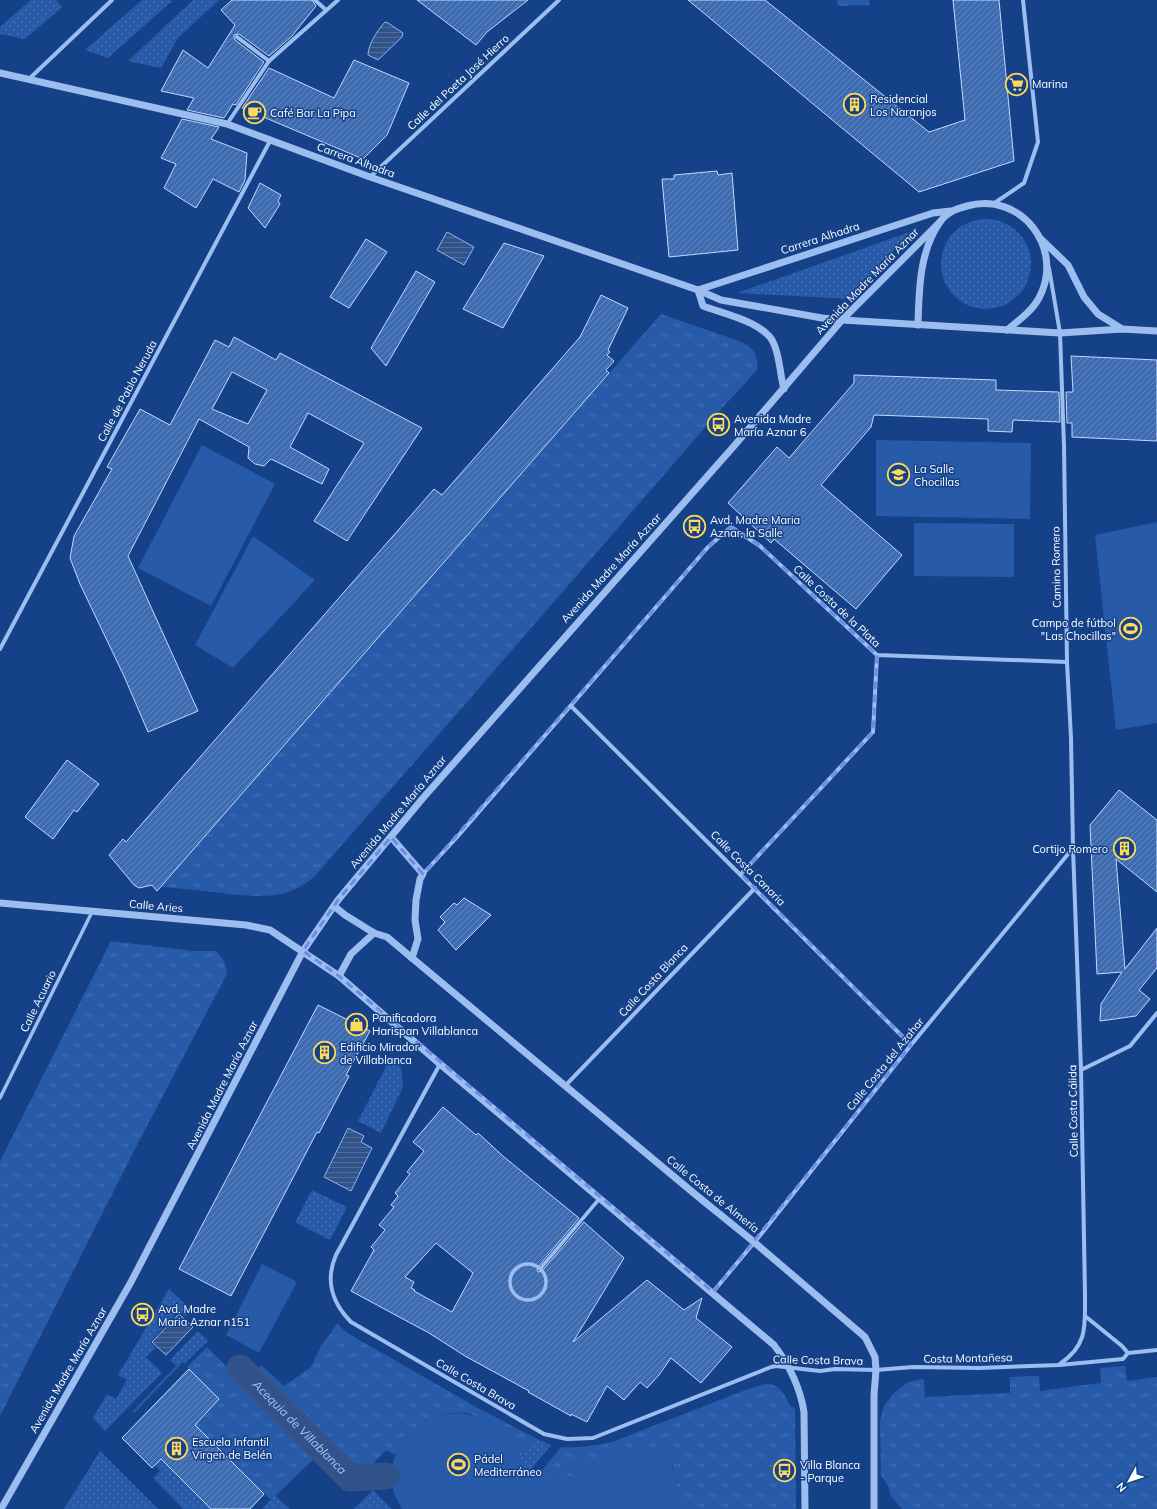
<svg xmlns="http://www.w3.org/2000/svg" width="1157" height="1509" font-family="Mulish,sans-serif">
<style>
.grass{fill:url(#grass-dots)}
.park{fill:url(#park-tufts)}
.pitch{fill:#275aa8}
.water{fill:url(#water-rules);stroke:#8eb7f2}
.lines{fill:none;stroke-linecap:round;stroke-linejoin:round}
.canal{stroke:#325389;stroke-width:27}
.building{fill:url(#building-hatch);stroke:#c2d9fb;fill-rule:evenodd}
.pedestrian{stroke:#9cbdef;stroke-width:3.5}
.minor{stroke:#9cbdef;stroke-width:4}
.tertiary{stroke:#9cbdef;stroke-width:7}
.marked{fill:none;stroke:#6c8ce6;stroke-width:3;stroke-dasharray:8 5;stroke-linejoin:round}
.labels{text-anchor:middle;stroke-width:3;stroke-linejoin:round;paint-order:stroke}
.street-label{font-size:11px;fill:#fff;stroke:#154189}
.poi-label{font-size:11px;fill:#fff;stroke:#154189;text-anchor:start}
.water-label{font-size:12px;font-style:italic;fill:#a8c7f6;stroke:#154189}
</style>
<defs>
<pattern id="grass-dots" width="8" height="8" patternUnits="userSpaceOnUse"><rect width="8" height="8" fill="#275aa8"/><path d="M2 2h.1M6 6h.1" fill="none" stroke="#4773b5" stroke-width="1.8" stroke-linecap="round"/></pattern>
<pattern id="park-tufts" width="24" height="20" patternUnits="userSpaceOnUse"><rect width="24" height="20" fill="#275aa8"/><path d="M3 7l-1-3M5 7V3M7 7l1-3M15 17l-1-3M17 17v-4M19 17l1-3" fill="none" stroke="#4773b5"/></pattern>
<pattern id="water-rules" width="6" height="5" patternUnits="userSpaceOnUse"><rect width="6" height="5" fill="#325389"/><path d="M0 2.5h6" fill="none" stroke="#516d9b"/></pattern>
<pattern id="building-hatch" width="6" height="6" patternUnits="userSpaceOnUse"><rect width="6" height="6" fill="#3d6bb2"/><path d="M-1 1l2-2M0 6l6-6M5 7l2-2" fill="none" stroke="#6489c1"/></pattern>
</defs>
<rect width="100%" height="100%" fill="#154189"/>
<g class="grass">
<polygon points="31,0 56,0 62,7 25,39 0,34 0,27"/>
<polygon points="142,0 170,0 172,1 108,58 85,50"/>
<polygon points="193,0 219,0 178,38 161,68 128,61"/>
<circle cx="986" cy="264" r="45"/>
<polygon points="910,232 851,299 737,293"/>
<polygon points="391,1057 398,1060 401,1067 403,1087 381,1133 358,1121"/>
<polygon points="312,1190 347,1207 330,1240 295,1222"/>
<polygon points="169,1289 191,1310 185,1316 179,1311 150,1342 156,1348 146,1357 162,1373 105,1431 93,1418 107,1394 116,1399 127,1380 118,1375"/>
<polygon points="198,1331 208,1341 184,1364 183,1362 134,1413 133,1411 176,1366 170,1360"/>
<polygon points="535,1438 551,1445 529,1472 524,1474 520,1458"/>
<polygon points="100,1451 158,1509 64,1509"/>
<polygon points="161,1460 211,1509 183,1509 153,1478 160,1471 155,1465"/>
<polygon points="373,1490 392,1509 354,1509"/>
<polygon points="275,1495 290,1509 262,1509"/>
</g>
<g class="park">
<polygon points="837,0 869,0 870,5 838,6"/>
<path d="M661,314l78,27c13,6 20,13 18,29l-42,46 -254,293 -148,169c-9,7 -21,14 -33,16 -19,4 -39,1 -58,-1 -19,-2 -39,-4 -58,-6l-5,1z"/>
<path d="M111,941l82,10h23c7,7 10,12 11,23l-91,173 -136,269v-255z"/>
<path d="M337,1324l12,10 129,74 57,30 -15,20c-8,-15 -11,-17 -24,-28 -5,-4 -11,-11 -17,-13 -23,-10 -54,-2 -71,17 -5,6 -9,13 -13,21l-9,-5 -20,21h-13l-99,-99 7,-7 23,21 27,-19 10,-21z"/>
<polygon points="207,1347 317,1456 271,1500 195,1425 219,1399 187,1367"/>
<polygon points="1125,1366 1127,1381 1157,1377 1157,1509 902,1509 891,1496 887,1484 881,1476 880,1420 884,1406 892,1395 908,1382 922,1379 924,1380 925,1397 1010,1393 1010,1377 1039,1376 1040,1391 1101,1383 1100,1368"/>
<path d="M764,1384c15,-1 21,10 26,22l5,2 1,101h-116l-8,-48 -55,-10 -8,4 -35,22 -35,-3 22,-27c18,1 33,-1 51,-5l131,-51z"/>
</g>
<g class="pitch">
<polygon points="876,440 1031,443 1030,519 876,516"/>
<polygon points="202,445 275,484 211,606 138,568"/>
<polygon points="1157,522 1157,723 1116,730 1095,535"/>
<polygon points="914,523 1014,524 1014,577 914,576"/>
<polygon points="253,536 315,580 233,668 195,645"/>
<polygon points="262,1264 297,1282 259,1353 226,1335"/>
<path d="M459,1413l21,4 16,8 16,18 8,15 4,16 5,-2 44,5 -1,-8 4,-8 33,-6 8,-4 52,-6 11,64h-278c-4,-7 -8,-15 -10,-23 -4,-26 11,-54 34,-66 10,-5 21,-6 33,-7z"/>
</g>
<g class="water">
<path d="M385,22l3,1 15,10 -1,4 -24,23 -10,-5c0,-11 10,-25 17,-33z"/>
<polygon points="447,232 474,247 464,265 437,250"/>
<polygon points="348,1128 364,1136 361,1142 372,1148 351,1191 324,1177"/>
<polygon points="179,1314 193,1327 166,1355 152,1342"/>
</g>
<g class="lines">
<path class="canal" id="s1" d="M240,1368l110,110 36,-2"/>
</g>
<g class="building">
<polygon points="232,0 312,0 316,6 292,36 269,56 239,34 234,35 234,37 235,40 264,62 236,105 233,104 224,118 187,110 194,98 161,91 183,50 208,68 235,25 221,10"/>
<polygon points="417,0 528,0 487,32 476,45"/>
<polygon points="688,0 765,0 929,132 965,120 953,0 999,0 1014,161 919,192"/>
<polygon points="354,60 409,83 387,135 363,159 242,108 269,68 334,98"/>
<polygon points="182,119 219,127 211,139 247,153 245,180 239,192 213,179 196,208 164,188 176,164 161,158"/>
<polygon points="717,171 718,175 732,173 738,250 669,257 662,179 674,179 674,175"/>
<polygon points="260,183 281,195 278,201 280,204 265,228 248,208"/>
<polygon points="366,239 387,252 349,308 330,297"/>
<polygon points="504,243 544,256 503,328 463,309"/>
<polygon points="416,271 435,282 386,366 371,348"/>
<polygon points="601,295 628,308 608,350 610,352 607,355 614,361 606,370 609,373 157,891 152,885 139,888 134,885 109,855 123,839 126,842 434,489 442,495 485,446 580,337"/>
<path d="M234,337l42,23 4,-7 142,75 -75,113 -33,-20 50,-78 -56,-30 -18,34 39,22 -7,15 -51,-25 -7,7 -9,-2 -7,-6 1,-11 -50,-28 -71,137 70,155 -50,21 -24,-56 -44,-92 -10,-26 4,-22 38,-67 -5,-2 33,-58 30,16 45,-85 14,7zM232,372l35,18 -19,34 -36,-15z"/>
<polygon points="1071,356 1157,360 1157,441 1072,437 1072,423 1067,423 1066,392 1073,392"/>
<polygon points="854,375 996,380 996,390 1059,392 1060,422 1013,420 1012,432 988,431 988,419 874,415 871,427 821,485 902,555 856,609 774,539 771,543 728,503 777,447 789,458 854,383"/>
<polygon points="67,760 99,784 77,812 74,810 53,839 25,817"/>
<polygon points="1119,790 1157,820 1157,892 1116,859 1125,969 1157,928 1157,968 1139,990 1150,999 1136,1016 1100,1021 1101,1004 1122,972 1097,974 1090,825"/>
<polygon points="464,898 491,915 456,950 438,930 445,922 440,917 454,903 457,905"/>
<polygon points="318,1005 370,1031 346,1075 349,1076 319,1133 317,1132 231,1296 179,1269"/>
<path d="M443,1107l33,28 2,-2 26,24 75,61 -41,49 -1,3 1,2 4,-1 42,-49 40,36 -51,84 74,-62 37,30 18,-12 -6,20 36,29 -31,36 -30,-25 -12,17 -12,13 -7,-6 -16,18 -17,-14 -20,36 -16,-8v2l-43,-24 1,-1 -64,-35 -36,-23 -78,-42 23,-41 -3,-3 14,-17 -6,-5 15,-18 -3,-2 7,-9 -3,-3 15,-19 -3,-2 17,-21 -11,-9zM436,1243l37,30 -21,39 -38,-21 1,-1 -4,-2 3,-6 -9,-5z"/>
<polygon points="189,1369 219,1399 195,1425 264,1494 250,1509 211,1509 161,1459 152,1468 122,1438"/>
</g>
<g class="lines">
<g class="pedestrian">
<polyline points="0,1098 92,912"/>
<circle cx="528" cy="1282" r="18"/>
<polyline points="540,1269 600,1198"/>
</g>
<g class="minor">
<polyline points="315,0 326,10"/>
<polyline points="237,37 269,61"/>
<polyline points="29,79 112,0"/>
<polyline points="227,124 269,61 338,0"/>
<polyline points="370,177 559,0"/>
<polyline points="993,204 1024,183 1038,142 1023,0"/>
<path d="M1049,268l11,65 4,113 3,216 4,76 2,110 8,222 4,225c0,31 3,50 -25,69"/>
<polyline points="0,649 270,141"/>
<polyline points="571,706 911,1045"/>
<polyline points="423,874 458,836 708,547 731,527 760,546 877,655 1067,662"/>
<polyline points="741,874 873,732 877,655"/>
<path d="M440,1064l-104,191c-11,25 -4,48 15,67l193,112 23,5 26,-1 178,-71 5,-1 44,5 15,-2 41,1 37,-3 66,1 80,-3 64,-6 5,-6 29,-3"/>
<polyline points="1081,1070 1130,1046 1157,1013"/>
<polyline points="565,1086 755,888"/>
<polyline points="713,1292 762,1233 911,1045 1073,848"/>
<polyline points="1085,1316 1122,1346 1128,1353"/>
</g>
<g class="tertiary">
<polyline points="0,73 227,124 370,177 698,290 721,300 822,318 842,320 1060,333 1122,329 1157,331"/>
<polyline points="1042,240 1068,265 1084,297 1098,314 1122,329"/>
<polyline points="698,290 933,213 951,211"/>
<path d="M698,290l5,16c21,8 62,16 71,38 6,14 6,31 10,45"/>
<path d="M918,325c1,-34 1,-73 22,-103 7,-10 16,-13 27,-16 55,-15 98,43 72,92 -7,13 -21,23 -32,32"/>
<polyline points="391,837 423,874 420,879 416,900 415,920 418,939 412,958 696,1195 754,1242 865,1337 875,1357 876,1370 874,1395 874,1509"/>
<path d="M0,903l246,22 24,5 69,46 101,88 334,281c16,21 26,42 30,67l1,97"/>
<polyline points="334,906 345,915 374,933 387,937 412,958"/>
<polyline points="339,976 351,954 374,933"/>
<polyline points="1,1509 131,1282 303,951 338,900 423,798 734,446 842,320 940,222"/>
</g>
</g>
<path class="marked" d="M731,527l29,19 117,109 -4,77 -132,142 170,171 -198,247 -374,-316 -36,-25 35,-51 53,-63 32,37 285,-327z"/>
<defs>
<symbol id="supermarket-ring" viewBox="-11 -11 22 22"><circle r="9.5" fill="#154189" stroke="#ffd95a" stroke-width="1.5"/><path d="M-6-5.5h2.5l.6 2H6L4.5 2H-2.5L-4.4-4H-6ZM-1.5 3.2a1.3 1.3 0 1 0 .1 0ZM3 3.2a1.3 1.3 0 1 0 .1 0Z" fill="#ffd95a"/></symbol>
<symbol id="building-ring" viewBox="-11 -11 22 22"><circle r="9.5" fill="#154189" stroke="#ffd95a" stroke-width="1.5"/><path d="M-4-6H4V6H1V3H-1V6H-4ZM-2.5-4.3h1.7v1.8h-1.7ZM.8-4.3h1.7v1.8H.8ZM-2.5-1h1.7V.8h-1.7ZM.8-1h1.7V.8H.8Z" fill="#ffd95a"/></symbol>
<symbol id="cafe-ring" viewBox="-11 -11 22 22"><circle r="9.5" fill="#154189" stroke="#ffd95a" stroke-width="1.5"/><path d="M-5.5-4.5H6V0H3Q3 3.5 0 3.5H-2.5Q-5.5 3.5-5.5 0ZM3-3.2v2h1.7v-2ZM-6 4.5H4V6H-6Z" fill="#ffd95a"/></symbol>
<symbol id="bus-ring" viewBox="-11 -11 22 22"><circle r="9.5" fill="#154189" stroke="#ffd95a" stroke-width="1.5"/><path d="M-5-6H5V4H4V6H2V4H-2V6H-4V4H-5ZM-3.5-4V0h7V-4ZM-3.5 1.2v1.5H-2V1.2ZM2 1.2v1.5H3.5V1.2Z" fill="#ffd95a"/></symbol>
<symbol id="school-ring" viewBox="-11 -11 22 22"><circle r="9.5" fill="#154189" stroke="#ffd95a" stroke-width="1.5"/><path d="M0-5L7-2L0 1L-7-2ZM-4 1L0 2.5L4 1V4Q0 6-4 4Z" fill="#ffd95a"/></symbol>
<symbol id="stadium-ring" viewBox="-11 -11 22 22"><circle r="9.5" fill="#154189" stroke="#ffd95a" stroke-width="1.5"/><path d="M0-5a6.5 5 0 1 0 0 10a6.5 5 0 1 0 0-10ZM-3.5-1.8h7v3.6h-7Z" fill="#ffd95a"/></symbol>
<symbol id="shop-ring" viewBox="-11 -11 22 22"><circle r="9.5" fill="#154189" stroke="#ffd95a" stroke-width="1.5"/><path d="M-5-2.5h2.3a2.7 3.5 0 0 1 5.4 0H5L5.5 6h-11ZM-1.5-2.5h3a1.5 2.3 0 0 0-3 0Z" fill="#ffd95a"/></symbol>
</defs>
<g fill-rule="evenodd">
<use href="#supermarket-ring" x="1004" y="72" width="25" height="25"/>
<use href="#building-ring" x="842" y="92" width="25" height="25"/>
<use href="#cafe-ring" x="242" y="100" width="25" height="25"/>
<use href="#bus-ring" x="706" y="412" width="25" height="25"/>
<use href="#school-ring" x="886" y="462" width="25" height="25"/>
<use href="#bus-ring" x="682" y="514" width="25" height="25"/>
<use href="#stadium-ring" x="1118" y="616" width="25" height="25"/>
<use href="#building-ring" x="1112" y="836" width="25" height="25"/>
<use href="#shop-ring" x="344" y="1012" width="25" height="25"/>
<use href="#building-ring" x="312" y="1040" width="25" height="25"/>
<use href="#bus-ring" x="130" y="1302" width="25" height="25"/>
<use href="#building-ring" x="164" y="1436" width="25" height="25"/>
<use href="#stadium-ring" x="446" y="1452" width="25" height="25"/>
<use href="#bus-ring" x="772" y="1458" width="25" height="25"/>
</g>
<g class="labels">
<g class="street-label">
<text transform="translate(458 82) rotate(-43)" y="4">Calle del Poeta José Hierro</text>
<text transform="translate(356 160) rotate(20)" y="4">Carrera Alhadra</text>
<text transform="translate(820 238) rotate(-18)" y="4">Carrera Alhadra</text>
<text transform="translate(867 281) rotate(-46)" y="4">Avenida Madre María Aznar</text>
<text transform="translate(127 391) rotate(-62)" y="4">Calle de Pablo Neruda</text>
<text transform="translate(1056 567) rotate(-91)" y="4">Camino Romero</text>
<text transform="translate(611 568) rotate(-48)" y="4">Avenida Madre María Aznar</text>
<text transform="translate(837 606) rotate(43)" y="4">Calle Costa de la Plata</text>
<text transform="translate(398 812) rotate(-50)" y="4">Avenida Madre María Aznar</text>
<text transform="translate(748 868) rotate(45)" y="4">Calle Costa Canaria</text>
<text transform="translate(156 906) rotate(5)" y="4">Calle Aries</text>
<text transform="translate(653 980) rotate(-47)" y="4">Calle Costa Blanca</text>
<text transform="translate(38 1001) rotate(-64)" y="4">Calle Acuario</text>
<text transform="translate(885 1064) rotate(-51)" y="4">Calle Costa del Azahar</text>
<text transform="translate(222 1085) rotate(-63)" y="4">Avenida Madre María Aznar</text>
<text transform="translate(1073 1111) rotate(-91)" y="4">Calle Costa Cálida</text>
<text transform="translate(713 1194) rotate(39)" y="4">Calle Costa de Almería</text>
<text transform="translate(968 1358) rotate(-1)" y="4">Costa Montañesa</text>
<text transform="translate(818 1360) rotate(1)" y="4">Calle Costa Brava</text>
<text transform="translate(68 1370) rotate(-60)" y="4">Avenida Madre María Aznar</text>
<text transform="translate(476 1384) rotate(30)" y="4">Calle Costa Brava</text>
</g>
<g class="poi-label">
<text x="1032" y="88">Marina</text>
<text x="870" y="103">Residencial<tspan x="870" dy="13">Los Naranjos</tspan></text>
<text x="270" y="117">Café Bar La Pipa</text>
<text x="734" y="423">Avenida Madre<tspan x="734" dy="13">María Aznar 6</tspan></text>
<text x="914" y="473">La Salle<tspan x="914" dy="13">Chocillas</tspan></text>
<text x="710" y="524">Avd. Madre Maria<tspan x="710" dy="13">Aznar, la Salle</tspan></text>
<text x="1116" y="627" text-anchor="end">Campo de fútbol<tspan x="1116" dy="13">"Las Chocillas"</tspan></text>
<text x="1108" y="853" text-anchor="end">Cortijo Romero</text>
<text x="372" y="1022">Panificadora<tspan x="372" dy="13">Harispan Villablanca</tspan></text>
<text x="340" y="1051">Edificio Mirador<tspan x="340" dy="13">de Villablanca</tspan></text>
<text x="158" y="1313">Avd. Madre<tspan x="158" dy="13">Maria Aznar n151</tspan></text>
<text x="192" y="1446">Escuela Infantil<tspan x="192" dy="13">Virgen de Belén</tspan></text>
<text x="474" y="1463">Pádel<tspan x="474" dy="13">Mediterráneo</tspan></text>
<text x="800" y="1469">Villa Blanca<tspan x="800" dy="13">- Parque</tspan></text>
</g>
<g class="water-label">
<text dy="4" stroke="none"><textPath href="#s1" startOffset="84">Acequia de Villablanca</textPath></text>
</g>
</g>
<g transform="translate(1129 1481) rotate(230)" stroke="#154189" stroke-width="3" paint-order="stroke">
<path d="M0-3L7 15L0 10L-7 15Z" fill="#ffffff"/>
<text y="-6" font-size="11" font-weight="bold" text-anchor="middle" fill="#ffffff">N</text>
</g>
</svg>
